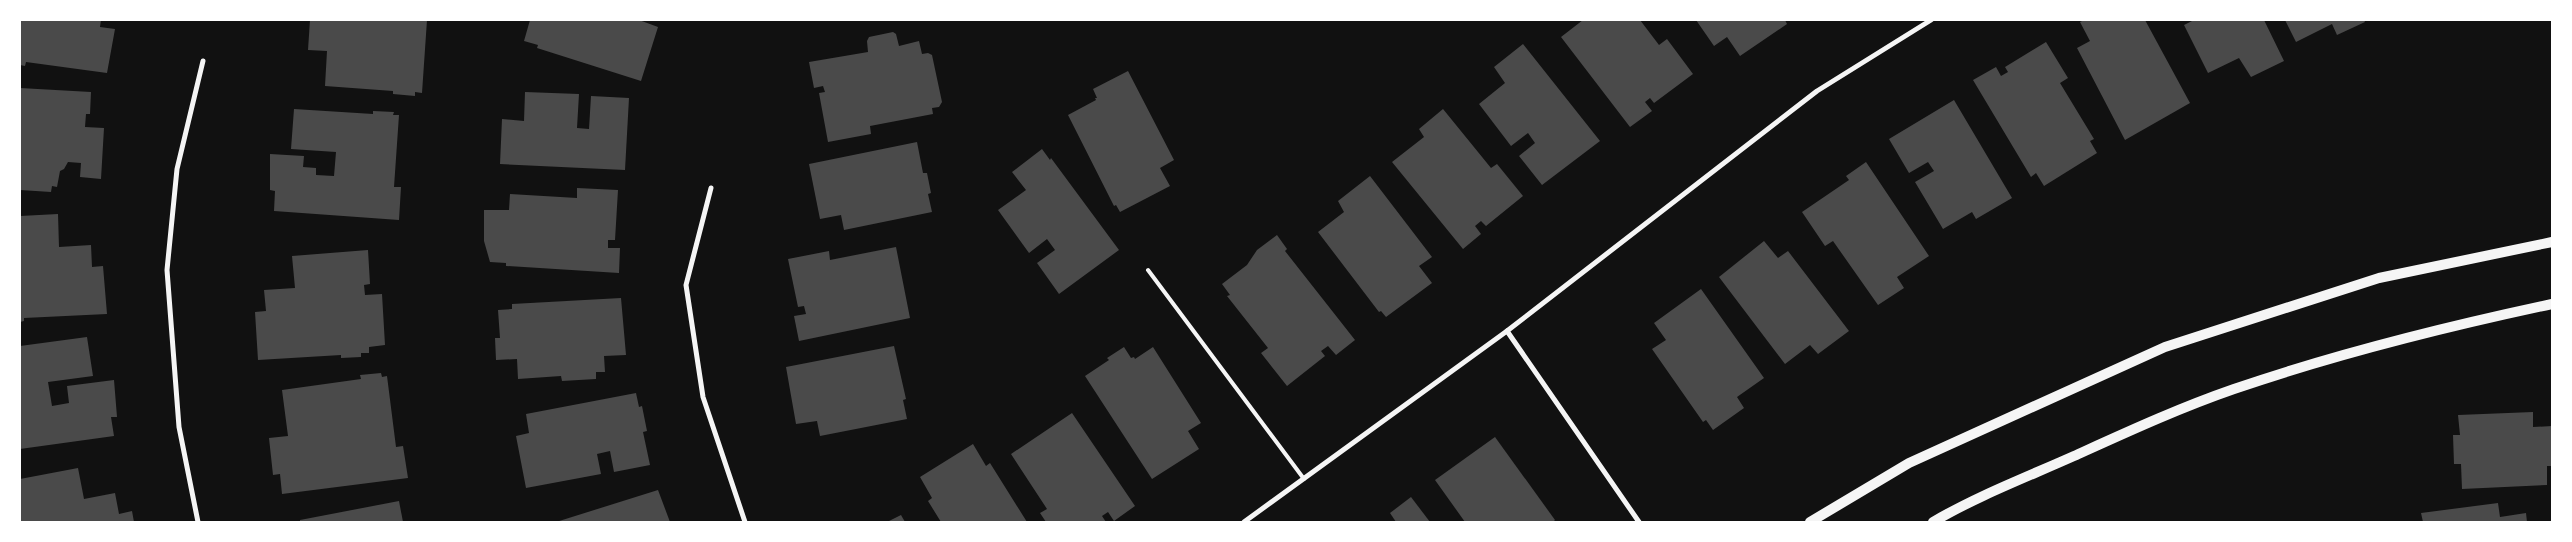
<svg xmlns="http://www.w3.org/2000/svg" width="2572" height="542" font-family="'DejaVu Sans',sans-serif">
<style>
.building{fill:#4a4a4a}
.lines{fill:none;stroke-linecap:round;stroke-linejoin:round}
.service{stroke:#f5f5f5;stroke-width:4}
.minor{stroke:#f5f5f5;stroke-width:5}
.secondary{stroke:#f5f5f5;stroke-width:10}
</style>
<rect width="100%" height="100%" fill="#111"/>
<g class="building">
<polygon points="20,20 101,20 100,27 115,29 107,73 26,62 25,66 20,65"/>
<polygon points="310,20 427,20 422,93 415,92 415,96 393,94 393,91 325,86 327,51 308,50"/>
<polygon points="530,20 639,20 658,27 641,81 537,48 538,45 524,41"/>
<polygon points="1583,20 1640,20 1659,45 1667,39 1693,74 1654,103 1650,98 1645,102 1652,111 1630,127 1561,37"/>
<polygon points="1696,20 1785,20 1787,24 1740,56 1727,37 1714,46"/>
<polygon points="2084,20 2145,20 2190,103 2125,140 2077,48 2090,41 2080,22"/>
<polygon points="2194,20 2264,20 2284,61 2251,77 2239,58 2208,73 2184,25"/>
<polygon points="2285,20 2364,20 2365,22 2337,35 2332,24 2296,42"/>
<polygon points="893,32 896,34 899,46 919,41 922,54 928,53 932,55 942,102 939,107 932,108 933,114 870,126 871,134 828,142 819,93 825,92 823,86 814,88 809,62 868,52 867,41 869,37"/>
<polygon points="2046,42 2068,78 2060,83 2094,139 2090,141 2097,153 2044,186 2036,173 2031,177 1973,80 1996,67 2001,76 2008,72 2005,67"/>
<polygon points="1523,44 1600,141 1542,185 1519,156 1535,143 1528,133 1511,146 1479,104 1505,83 1494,67"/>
<polygon points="1128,71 1174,160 1160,168 1170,186 1120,212 1116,205 1114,206 1068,115 1096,100 1095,98 1097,98 1093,89"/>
<polygon points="20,88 91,92 90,114 86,114 85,127 104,128 101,179 80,177 81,163 68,162 64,169 60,171 57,187 52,186 51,192 20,190"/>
<polygon points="525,92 579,94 577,128 589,129 591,96 629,98 625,170 500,164 502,119 524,121"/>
<polygon points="1954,100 2012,198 1976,219 1972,212 1943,229 1915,182 1934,171 1928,162 1909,173 1889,139"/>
<polygon points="294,109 373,114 373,111 394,112 393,115 399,115 394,187 401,187 399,220 274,211 275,191 270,190 270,154 304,156 303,167 316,168 316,175 334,176 336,152 291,149"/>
<polygon points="1443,109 1491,168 1497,164 1523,196 1486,226 1481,221 1475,226 1481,234 1463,249 1392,162 1424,137 1419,129"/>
<polygon points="917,142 923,173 927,173 931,193 928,194 932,212 844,230 841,215 820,219 809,164"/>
<polygon points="1042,149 1050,160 1051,158 1119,250 1059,294 1037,263 1055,250 1047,239 1029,253 998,210 1026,190 1012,172"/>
<polygon points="1866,162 1929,256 1897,277 1904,288 1878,305 1833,241 1825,246 1802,212 1849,180 1846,176"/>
<polygon points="1370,176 1432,257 1419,266 1432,283 1386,317 1381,311 1379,312 1318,232 1344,212 1338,201"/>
<polygon points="577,188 618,190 615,240 608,240 608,248 620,248 619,273 506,266 506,263 490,262 484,241 484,210 509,210 510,194 577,198"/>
<polygon points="58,214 59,247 91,245 92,267 103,266 107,314 24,318 24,321 20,322 20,216"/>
<polygon points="1277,235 1287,249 1285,251 1355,340 1336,355 1328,346 1321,351 1325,356 1287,386 1261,353 1268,348 1227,296 1230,295 1222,284 1247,265 1257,250"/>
<polygon points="1764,241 1778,258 1788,251 1849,331 1818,354 1810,345 1785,364 1719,277"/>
<polygon points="896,247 910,318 799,341 794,316 806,314 804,306 798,307 788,259 829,251 830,260"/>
<polygon points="368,250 370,284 364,285 365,295 382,294 385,345 369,347 369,353 361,353 361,357 341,358 341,355 258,360 255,312 266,311 264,290 295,288 292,256"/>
<polygon points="1701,289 1764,378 1737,397 1744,408 1713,430 1706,420 1703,422 1652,349 1666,340 1654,323"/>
<polygon points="621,298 626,355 604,356 605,372 596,372 596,379 562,381 561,376 518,379 517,359 496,360 495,338 500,338 498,310 512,309 512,304"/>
<polygon points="87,337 93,376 48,382 52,406 69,403 67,386 114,380 117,417 111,417 114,436 20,449 20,346"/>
<polygon points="894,346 906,399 903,400 907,419 820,436 817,421 796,424 786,367"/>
<polygon points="1124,347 1131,358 1134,357 1135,359 1153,347 1201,423 1188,431 1199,449 1152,479 1085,376 1109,360 1107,358"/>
<polygon points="381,373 382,377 387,376 396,447 403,446 408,478 282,494 280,474 273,475 269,438 288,436 282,390 361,379 360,375"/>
<polygon points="636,393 639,407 642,406 647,431 643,432 650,465 614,472 610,451 597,454 601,474 526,488 516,436 529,433 526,414"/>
<polygon points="2533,412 2533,427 2552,426 2552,466 2547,466 2547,485 2462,489 2461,464 2454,464 2453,435 2460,435 2458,415"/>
<polygon points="1072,413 1135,506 1114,521 1108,512 1102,516 1106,522 1046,522 1040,513 1047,509 1011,454"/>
<polygon points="1495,437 1555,520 1553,522 1465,522 1435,480"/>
<polygon points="973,444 986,466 990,463 1027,522 941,522 928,501 932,498 920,477"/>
<polygon points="78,468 84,499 115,493 119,514 132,511 134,522 21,522 20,479"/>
<polygon points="658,490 670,522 556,522"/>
<polygon points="1411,497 1430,522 1396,522 1390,513"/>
<polygon points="399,501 403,522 300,522 300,520"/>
<polygon points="2498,503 2500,517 2526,513 2527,522 2423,522 2421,513"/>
<polygon points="901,515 905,522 887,522"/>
</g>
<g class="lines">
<polyline class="service" points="1148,270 1304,479"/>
<g class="minor">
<polyline points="711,188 686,285 703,397 745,522"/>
<polyline points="1507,331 1639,522"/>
<polyline points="198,522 179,427 167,270 177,169 203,61"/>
<polyline points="1244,522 1507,331 1817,91 1931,20"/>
</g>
<g class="secondary">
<polyline points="1810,522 1909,463 2165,347 2379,278 2552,242"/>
<path d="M1933,522c44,-26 94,-45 141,-66 53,-24 105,-48 160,-67 105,-36 210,-62 318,-85"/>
</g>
</g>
<rect width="2572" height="542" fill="none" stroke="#ffffff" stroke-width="42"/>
</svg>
